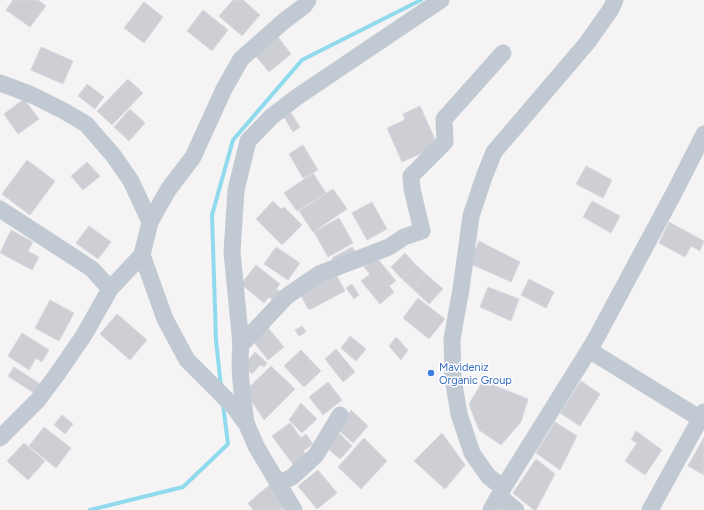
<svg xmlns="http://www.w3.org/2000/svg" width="704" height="510" font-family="Figtree,sans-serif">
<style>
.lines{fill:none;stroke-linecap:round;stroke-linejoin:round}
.stream{stroke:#90daee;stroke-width:4}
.building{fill:#cdcfd5;stroke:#d7d9de}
.minor{stroke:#c1cad2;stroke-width:17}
.shop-dot{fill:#3f7fe0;stroke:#fff;stroke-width:1.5}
.labels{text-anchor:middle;stroke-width:3;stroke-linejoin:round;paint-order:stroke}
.shop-label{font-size:11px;fill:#366cbe;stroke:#fff;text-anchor:start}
</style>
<rect width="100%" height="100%" fill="#f5f3f3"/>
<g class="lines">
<g class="stream">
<polyline points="221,387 216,340 212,215 233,140 302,60 421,0"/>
<polyline points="90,510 183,487 228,444 223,404"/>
</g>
</g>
<g class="building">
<polygon points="13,0 38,0 46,6 30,27 6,10"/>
<polygon points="233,0 243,0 260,15 242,36 219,16"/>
<polygon points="144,2 163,17 144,43 124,28"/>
<polygon points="203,10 228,30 212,51 187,31"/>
<polygon points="278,37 291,54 269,72 255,55"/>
<polygon points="41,47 73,61 63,84 31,70"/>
<polygon points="128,79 143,93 112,125 97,111"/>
<polygon points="87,84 104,97 95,109 78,96"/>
<polygon points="24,99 39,119 18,134 4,114"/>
<polygon points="420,106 438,146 402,162 387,128 405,120 403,114"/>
<polygon points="130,109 145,123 129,141 114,127"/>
<polygon points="291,113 300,127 293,132 284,117"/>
<polygon points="303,145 318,170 303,178 289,154"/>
<polygon points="27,160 55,181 30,215 2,194"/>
<polygon points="87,162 100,176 83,190 71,176"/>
<polygon points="586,166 612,180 603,198 576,184"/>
<polygon points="313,173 326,193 297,211 284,193"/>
<polygon points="333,189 347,209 313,232 299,211"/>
<polygon points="273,201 281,209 284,207 302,225 282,245 256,219"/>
<polygon points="592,201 620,216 611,233 583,217"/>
<polygon points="372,202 387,229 367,240 352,213"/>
<polygon points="339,218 353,243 328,257 314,232"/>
<polygon points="669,222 704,241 700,251 691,246 685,257 659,243"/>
<polygon points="89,226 111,242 98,259 76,243"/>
<polygon points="11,230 33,242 28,251 39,257 32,270 0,253"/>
<polygon points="479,241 520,262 511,282 469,263"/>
<polygon points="276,247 300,263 288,280 264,264"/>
<polygon points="352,247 355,251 334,263 332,258"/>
<polygon points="405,253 416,265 402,279 391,267"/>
<polygon points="376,257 396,281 389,286 394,292 380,304 361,281 370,274 364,267"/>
<polygon points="256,265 280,284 276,289 281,292 274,301 269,297 264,303 241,284"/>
<polygon points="416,265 426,274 413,289 402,279"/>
<polygon points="334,271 345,291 311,309 308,309 298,290"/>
<polygon points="426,274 443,289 429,304 413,289"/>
<polygon points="529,279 554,292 546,308 521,295"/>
<polygon points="352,284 359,295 354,299 346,288"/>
<polygon points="488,287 519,299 511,321 480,307"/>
<polygon points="418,298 445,319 429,339 403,318"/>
<polygon points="50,300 74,313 59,341 35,328"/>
<polygon points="117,314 147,340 130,360 100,334"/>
<polygon points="264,323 284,347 268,360 249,336"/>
<polygon points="302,326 306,332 299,336 295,330"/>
<polygon points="22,333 49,350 42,362 36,358 29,370 8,356"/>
<polygon points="350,336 366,349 356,361 341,348"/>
<polygon points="396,337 408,350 401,360 389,346"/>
<polygon points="336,349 355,372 343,382 325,359"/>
<polygon points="301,350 321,371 304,387 284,366"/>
<polygon points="255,352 267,363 264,367 260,365 252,374 243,366"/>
<polygon points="271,366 295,389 264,420 245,391"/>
<polygon points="14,367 40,384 34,393 8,376"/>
<polygon points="483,381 528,399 521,422 501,445 479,430 469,404"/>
<polygon points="581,381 600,394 580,426 560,413"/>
<polygon points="328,382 342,400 323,415 309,397"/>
<polygon points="301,403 317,419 302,433 289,420"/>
<polygon points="351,410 368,426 353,443 336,428"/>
<polygon points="62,415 73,424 65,434 54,425"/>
<polygon points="555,422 577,436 560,470 536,453"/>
<polygon points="290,423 301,438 306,434 313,444 303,451 308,457 295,467 272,436"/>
<polygon points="44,427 71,448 56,468 29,446"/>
<polygon points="636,431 662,450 645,475 625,461 637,443 631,440"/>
<polygon points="339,433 352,446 340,459 326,447"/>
<polygon points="442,433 465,465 445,489 414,461"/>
<polygon points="704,437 704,475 688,466"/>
<polygon points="364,438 387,461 361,489 338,467"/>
<polygon points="24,443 45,461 28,480 7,461"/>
<polygon points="536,459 555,474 536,510 534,510 513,493"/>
<polygon points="318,470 337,493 317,509 298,486"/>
<polygon points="272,483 289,504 281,510 253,510 248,503"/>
</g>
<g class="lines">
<g class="minor">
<polyline points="0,83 32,95 64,111 86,124 113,155 131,181 150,222 142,255 165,319 187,360 234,407 247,425 256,446 294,510"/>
<polyline points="0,209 92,269 110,289"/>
<polyline points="150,222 168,190 193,157 224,89 241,59 284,21 304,6 308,0"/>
<polyline points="241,345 232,252 236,190 248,141 271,117 297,97 441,0"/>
<polyline points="589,350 704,421"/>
<path d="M246,423c-3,-26 -8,-53 -5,-78l46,-49 32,-22 70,-27 15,-10 18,-6 -10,-42 -1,-13 34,-34 -1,-23 59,-66"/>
<polyline points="0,438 38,400 58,373 84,335 110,289 142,255"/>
<polyline points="278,484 292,477 316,455 340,415"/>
<polyline points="503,488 488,476 472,453 459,414 453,378 452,339 461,289 471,216 484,177 494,152 587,43 611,9 615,0"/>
<polyline points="499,496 516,510"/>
<polyline points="491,510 503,488 594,342 674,193 704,134"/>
<polyline points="650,510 704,412"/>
</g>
</g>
<circle class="shop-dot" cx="431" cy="373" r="4"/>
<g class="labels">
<g class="shop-label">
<text x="439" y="371">Mavideniz<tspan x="439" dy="13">Organic Group</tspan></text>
</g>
</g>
</svg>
